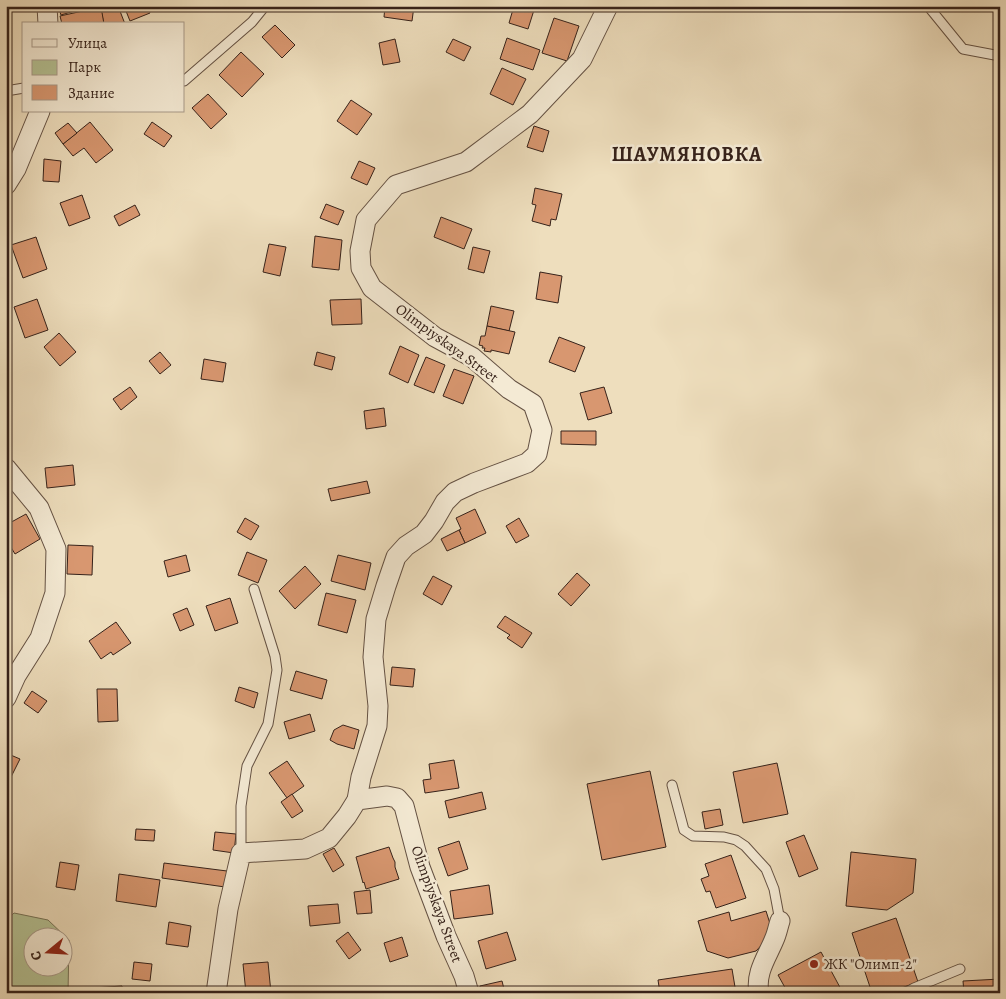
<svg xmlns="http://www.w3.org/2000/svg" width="1006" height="999" font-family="Alegreya,serif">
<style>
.green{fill:#b5c294;stroke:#767257;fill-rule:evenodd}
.building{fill:#d89770;stroke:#36221a}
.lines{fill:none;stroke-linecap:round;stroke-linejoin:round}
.service-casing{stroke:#645143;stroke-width:11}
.minor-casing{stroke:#645143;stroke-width:21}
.service{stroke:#f4ead4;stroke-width:9}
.minor{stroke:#f4ead4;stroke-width:19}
.poi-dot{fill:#8f2418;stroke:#f4ead4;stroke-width:2}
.labels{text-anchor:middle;stroke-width:5;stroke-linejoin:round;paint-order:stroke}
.street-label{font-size:15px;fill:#36221a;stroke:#f4ead4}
.poi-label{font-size:15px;fill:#36221a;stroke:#f4ead4;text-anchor:start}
.district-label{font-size:20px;font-weight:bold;letter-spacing:1px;fill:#36221a;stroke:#f4ead4}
</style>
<rect width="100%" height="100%" fill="#eedebd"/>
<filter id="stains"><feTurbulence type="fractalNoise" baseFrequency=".004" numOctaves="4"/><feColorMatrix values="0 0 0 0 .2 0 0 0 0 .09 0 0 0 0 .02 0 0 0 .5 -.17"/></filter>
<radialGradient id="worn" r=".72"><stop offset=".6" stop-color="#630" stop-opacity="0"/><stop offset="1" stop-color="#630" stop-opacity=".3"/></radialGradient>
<path class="green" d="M14,913l34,7 21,20 -1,53h-62v-72zM32,936h30v30h-30z"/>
<g class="building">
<polygon points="58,6 91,6 61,15"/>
<polygon points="100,6 118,6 125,24 104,24"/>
<polygon points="124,6 147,6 150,13 130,21"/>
<polygon points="385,6 414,6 412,21 384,17"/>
<polygon points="514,6 523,6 534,10 528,29 509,23"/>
<polygon points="101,7 104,24 62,24 60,16"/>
<polygon points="554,18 579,26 567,61 542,53"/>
<polygon points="275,25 295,45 282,58 262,37"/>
<polygon points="507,38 540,50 533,70 500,59"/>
<polygon points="395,39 400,62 383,65 379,43"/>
<polygon points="453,39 471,47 464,61 446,52"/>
<polygon points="241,52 264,74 242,97 219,75"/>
<polygon points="6,62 10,76 6,77"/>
<polygon points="502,68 526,79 513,105 490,94"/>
<polygon points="208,94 227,114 211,129 192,108"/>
<polygon points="351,100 372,114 357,135 337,121"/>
<polygon points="90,122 113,150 96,163 84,148 73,156 63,144"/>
<polygon points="152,122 172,136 164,147 144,134"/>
<polygon points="68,123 77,133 63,144 55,133"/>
<polygon points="534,126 549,131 543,152 527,147"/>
<polygon points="44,159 61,161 59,182 43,181"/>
<polygon points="359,161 375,168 367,185 351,178"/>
<polygon points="535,188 562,194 556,220 551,219 550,226 532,221 536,205 532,204"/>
<polygon points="82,195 90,218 69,226 60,203"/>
<polygon points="326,204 344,211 338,225 320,218"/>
<polygon points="135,205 140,215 119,226 114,216"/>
<polygon points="441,217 472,229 464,249 434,237"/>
<polygon points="315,236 342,240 339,270 312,267"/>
<polygon points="36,237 47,269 23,278 11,245"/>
<polygon points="269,244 286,247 280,276 263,272"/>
<polygon points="473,247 490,251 484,273 468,269"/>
<polygon points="540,272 562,276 558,303 536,299"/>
<polygon points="37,299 48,330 25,338 14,307"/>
<polygon points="361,299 362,324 332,325 330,300"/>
<polygon points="491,306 514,311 509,331 487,326"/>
<polygon points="487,326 515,332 509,354 491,350 491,352 484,351 485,348 482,348 483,346 479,345 481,336 485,336"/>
<polygon points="59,333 76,352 60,366 44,347"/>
<polygon points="559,337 585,347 575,372 549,362"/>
<polygon points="400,346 419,355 408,383 389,374"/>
<polygon points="160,352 171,365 160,374 149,361"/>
<polygon points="317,352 335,357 332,370 314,365"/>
<polygon points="426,357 445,365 434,393 414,385"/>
<polygon points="204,359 226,363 223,382 201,379"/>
<polygon points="454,369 474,376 463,404 443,396"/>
<polygon points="130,387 137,397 121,410 113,399"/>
<polygon points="604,387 612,413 588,420 580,393"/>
<polygon points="384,408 386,426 366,429 364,411"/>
<polygon points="561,431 596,431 596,445 561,444"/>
<polygon points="73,465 75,485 47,488 45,468"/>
<polygon points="367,481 370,493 331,501 328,489"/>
<polygon points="475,509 486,533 465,543 459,530 461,529 456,518"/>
<polygon points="26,514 40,539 15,554 6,539 6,525"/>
<polygon points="245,518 259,526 251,540 237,532"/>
<polygon points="519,518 529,536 516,543 506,526"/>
<polygon points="459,530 465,543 447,551 441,539"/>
<polygon points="68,545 93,546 92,575 67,574"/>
<polygon points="247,552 267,560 258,583 238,575"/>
<polygon points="186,555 190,571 168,577 164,561"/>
<polygon points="338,555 371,563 365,590 331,581"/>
<polygon points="305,566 321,584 295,609 279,591"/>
<polygon points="577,573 590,585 571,606 558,594"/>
<polygon points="433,576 452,586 442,605 423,594"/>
<polygon points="326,593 356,600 347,633 318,625"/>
<polygon points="230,598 238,623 215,631 206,606"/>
<polygon points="187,608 194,625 180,631 173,614"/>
<polygon points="505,616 532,633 522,648 507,638 510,635 497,627"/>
<polygon points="116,622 131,643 113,655 111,652 101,659 89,641"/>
<polygon points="392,667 415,669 413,687 390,685"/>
<polygon points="296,671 327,680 322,699 290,690"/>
<polygon points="239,687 258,693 254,708 235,701"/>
<polygon points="97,689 117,689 118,721 98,722"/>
<polygon points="32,691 47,701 38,713 24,703"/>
<polygon points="310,714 315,731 289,739 284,722"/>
<polygon points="343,725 359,730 354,749 337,744 330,740 334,730"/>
<polygon points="6,753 20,759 10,779 6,777"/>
<polygon points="454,760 459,788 425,793 423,780 431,779 429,764"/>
<polygon points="287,761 304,786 287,798 269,773"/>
<polygon points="777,763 788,814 743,823 733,772"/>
<polygon points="650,771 666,847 602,860 587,784"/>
<polygon points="482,792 486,809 449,818 445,801"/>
<polygon points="292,794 303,811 292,818 281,802"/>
<polygon points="720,809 723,825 705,829 702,812"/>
<polygon points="136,829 155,830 154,841 135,840"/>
<polygon points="215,832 236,834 234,853 213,850"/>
<polygon points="804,835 818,869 799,877 786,842"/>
<polygon points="459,841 468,869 448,876 438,848"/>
<polygon points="389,847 393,858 395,862 395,867 399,879 366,889 364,882 363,883 356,857"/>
<polygon points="334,848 344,865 333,872 323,854"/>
<polygon points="851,852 916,859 913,893 887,910 846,906"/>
<polygon points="731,855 746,898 716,908 710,891 706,892 701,879 709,876 705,864"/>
<polygon points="60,862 79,865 75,890 56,887"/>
<polygon points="164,863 227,871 225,887 162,878"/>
<polygon points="119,874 160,880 156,907 116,901"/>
<polygon points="489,885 493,914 454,919 450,891"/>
<polygon points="370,890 372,913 357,914 354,892"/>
<polygon points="338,904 340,923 310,926 308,906"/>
<polygon points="766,911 773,933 756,951 728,958 707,951 698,921 729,912 731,921"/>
<polygon points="896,918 918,982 888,993 872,993 852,933"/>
<polygon points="169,922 191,926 188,947 166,944"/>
<polygon points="348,932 361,950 349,959 336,941"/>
<polygon points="507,932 516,960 486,969 478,941"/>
<polygon points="402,937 408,956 390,962 384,943"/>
<polygon points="821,952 843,993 788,993 778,975"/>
<polygon points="134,962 152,964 150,981 132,979"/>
<polygon points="268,962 271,993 246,993 243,964"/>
<polygon points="732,969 736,993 660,993 658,980"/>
<polygon points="1000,979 1000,993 964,993 963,981"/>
<polygon points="502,981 505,993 481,993 480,986"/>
<polygon points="122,986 123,993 92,993 92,988"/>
</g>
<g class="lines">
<defs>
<g id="service">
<polyline points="928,6 963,49 1000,56"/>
<polyline points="184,81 252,22 265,6"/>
<polyline points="6,91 24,88"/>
<polyline points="672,785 684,830 693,836 724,837 736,840 745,846 766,869 774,889 780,921"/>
<polyline points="241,853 241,806 247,766 268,724 277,670 275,656 254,589"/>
<polyline points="905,993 914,988 960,969"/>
</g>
<g id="minor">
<polyline points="47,6 48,24"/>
<polyline points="6,185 16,169 40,111"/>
<polyline points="6,468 39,508 56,549 55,593 40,638 16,676 6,698"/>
<polyline points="357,800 361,777 377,726 378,706 373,657 376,619 386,586 396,557 406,546 424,534 434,521 445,502 455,492 474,483 527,463 537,454 542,430 533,404 509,389 472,357 435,337 372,288 361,268 360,251 366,220 396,185 466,162 530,114 582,59 608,6"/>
<polyline points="216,993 228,909 241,853 305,849 329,838 347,816 357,800 387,796 397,798 404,806 420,867 446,936 464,976 469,993"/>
<path d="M759,993c-4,-20 8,-36 15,-53 3,-6 4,-13 6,-19"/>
</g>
</defs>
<use href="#service" class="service-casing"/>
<use href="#minor" class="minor-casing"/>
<use href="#service" class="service"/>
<use href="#minor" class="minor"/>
</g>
<circle class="poi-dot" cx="814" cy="964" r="5"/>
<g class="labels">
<g class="street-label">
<text transform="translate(447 343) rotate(36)" y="5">Olimpiyskaya Street</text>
<text transform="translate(437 904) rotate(70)" y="5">Olimpiyskaya Street</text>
</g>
<g class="poi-label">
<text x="824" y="969">ЖК "Олимп-2"</text>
</g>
<g class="district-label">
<text x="687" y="161">ШАУМЯНОВКА</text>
</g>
</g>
<rect width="1006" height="999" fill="none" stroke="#eedebd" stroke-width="25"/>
<rect x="8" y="8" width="991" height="984" fill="none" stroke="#36221a" stroke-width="2.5"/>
<rect x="12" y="12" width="981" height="974" fill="none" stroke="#36221a"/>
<rect x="22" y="22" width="162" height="90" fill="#f4ead4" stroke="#a89a8a"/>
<rect x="32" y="39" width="25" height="8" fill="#f4ead4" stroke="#a89a8a"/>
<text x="68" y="48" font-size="15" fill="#36221a">Улица</text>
<rect x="32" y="60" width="25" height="15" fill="#b5c294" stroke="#a89a8a"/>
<text x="68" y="72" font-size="15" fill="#36221a">Парк</text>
<rect x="32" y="85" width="25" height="15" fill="#d89770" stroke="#a89a8a"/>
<text x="68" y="98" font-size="15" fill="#36221a">Здание</text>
<g transform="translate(48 952) rotate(252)"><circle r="24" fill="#f4ead4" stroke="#a89a8a"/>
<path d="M0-4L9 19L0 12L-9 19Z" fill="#8f2418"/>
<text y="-8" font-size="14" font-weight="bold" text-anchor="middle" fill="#36221a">С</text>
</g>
<rect width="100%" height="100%" filter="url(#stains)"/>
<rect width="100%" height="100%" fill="url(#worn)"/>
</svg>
